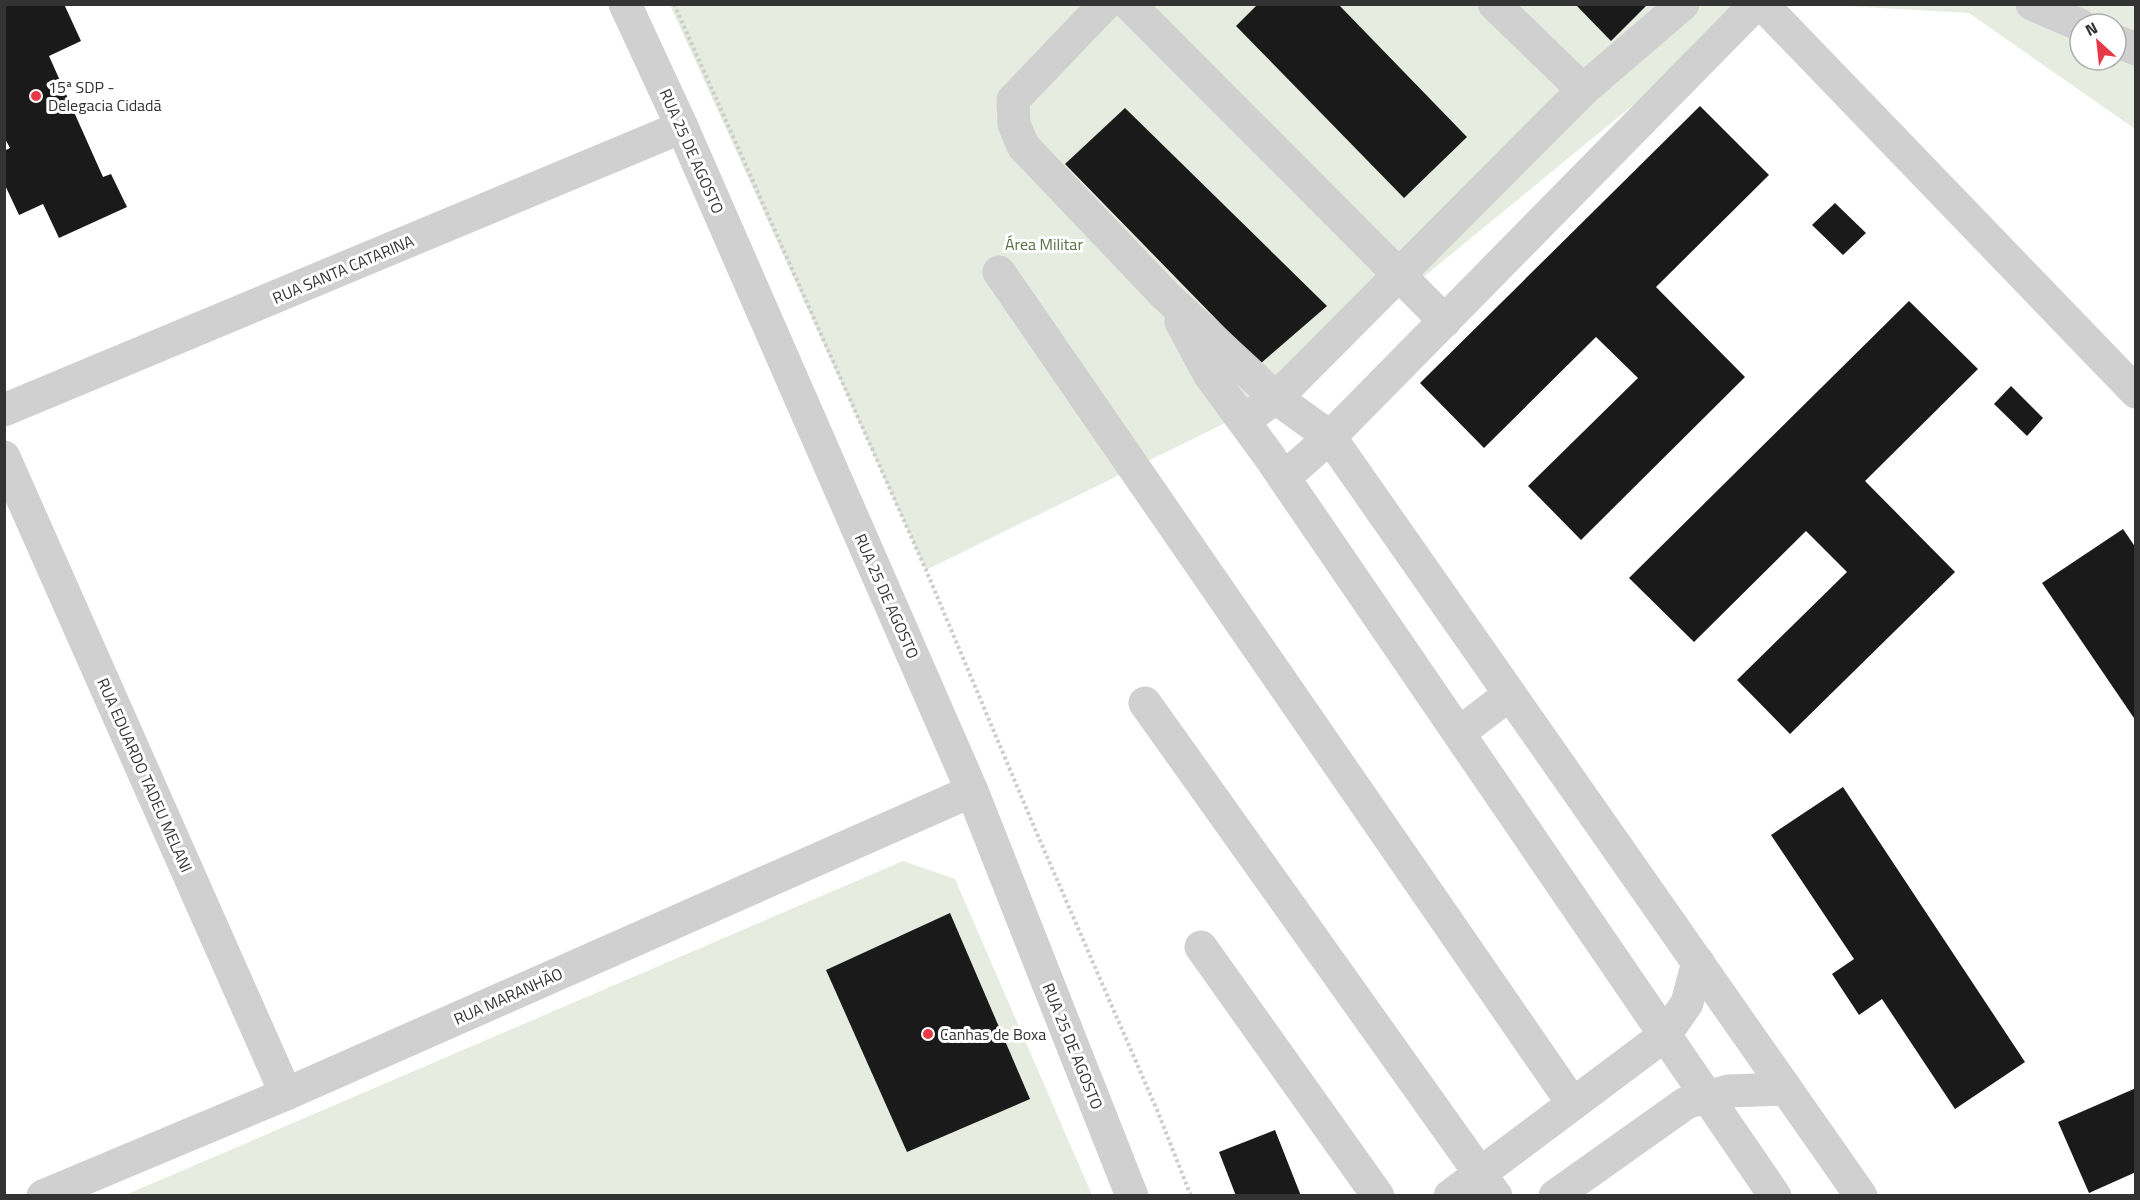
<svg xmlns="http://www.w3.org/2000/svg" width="2140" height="1200" font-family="'Titillium Web',sans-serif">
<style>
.green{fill:#e6ecdf;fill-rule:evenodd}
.building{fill:#1a1a1a}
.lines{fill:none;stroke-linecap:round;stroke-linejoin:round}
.path{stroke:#cdcdcd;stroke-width:4;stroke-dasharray:3 3;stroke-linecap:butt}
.minor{stroke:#d0d0d0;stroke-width:33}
.poi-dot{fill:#e63946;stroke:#fff;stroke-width:2}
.labels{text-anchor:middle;stroke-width:6;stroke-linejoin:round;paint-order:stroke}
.poi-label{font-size:16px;fill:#333;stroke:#fff;text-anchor:start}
.street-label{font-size:16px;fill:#333;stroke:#fff}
.park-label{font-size:16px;fill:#56703f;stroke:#fff}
</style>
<rect width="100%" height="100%" fill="#fff"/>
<g class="green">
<polygon points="670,5 1755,5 1276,398 926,570"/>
<path d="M1829,5h306v124l-166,-116zM2080,24h36v36h-36z"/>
<polygon points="903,861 955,879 1092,1195 123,1196"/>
</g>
<g class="building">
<polygon points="4,4 64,4 81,41 49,56 103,177 111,174 127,207 59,238 43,204 19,215 4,183 4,151 10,148 4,137"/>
<polygon points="1258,4 1338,4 1467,137 1404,198 1236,26"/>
<polygon points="1575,4 1648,4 1611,41"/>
<polygon points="1700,106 1769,175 1656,287 1745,377 1581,540 1528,486 1638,378 1596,337 1484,448 1420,383"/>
<polygon points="1125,108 1327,306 1260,364 1065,164"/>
<polygon points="1835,203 1866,233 1843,255 1812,225"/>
<polygon points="1909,301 1978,369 1865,481 1955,572 1790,734 1737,680 1847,572 1806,531 1694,642 1629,578"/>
<polygon points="2011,386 2043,418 2027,436 1994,404"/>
<polygon points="2123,529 2136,548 2136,721 2042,583"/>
<polygon points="1843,787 2025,1062 1955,1109 1882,999 1859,1015 1832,974 1854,959 1771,835"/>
<polygon points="950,913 1030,1099 907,1152 826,970"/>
<polygon points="2136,1088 2136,1172 2089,1193 2058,1122"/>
<polygon points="1275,1130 1301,1196 1236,1196 1219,1152"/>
</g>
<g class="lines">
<polyline class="path" points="674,4 926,570 1035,829 1157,1110 1191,1196"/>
<g class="minor">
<polyline points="625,4 682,127 972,791 1132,1196"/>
<polyline points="1105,4 1013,100 1014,124 1023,146 1165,295 1276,398 1330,437 1861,1196"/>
<polyline points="1129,4 1445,321"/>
<polyline points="1494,4 1583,90"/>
<polyline points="1762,4 2136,392"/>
<polyline points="2032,4 2080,25"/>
<polyline points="2116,41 2136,49"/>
<polyline points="999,272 1573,1104"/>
<polyline points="1181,322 1209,374 1269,456 1775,1196"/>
<polyline points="4,410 682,127"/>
<polyline points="1257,411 1276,398 1583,90 1683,4"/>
<polyline points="4,457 286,1094"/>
<polyline points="1284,478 1330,437 1756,4"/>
<polyline points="1145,703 1496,1196"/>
<polyline points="1459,733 1510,694"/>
<polyline points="1201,947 1378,1196"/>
<polyline points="43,1196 286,1094 972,791"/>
<polyline points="1450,1196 1665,1035 1687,1003 1698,962"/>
<polyline points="1555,1196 1686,1103 1728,1091 1786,1089"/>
</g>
</g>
<g class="poi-dot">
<circle cx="36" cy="96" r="6"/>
<circle cx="928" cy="1034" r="6"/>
</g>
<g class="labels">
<g class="poi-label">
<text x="48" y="93">15ª SDP -<tspan x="48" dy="18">Delegacia Cidadã</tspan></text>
<text x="940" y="1040">Canhas de Boxa</text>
</g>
<g class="street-label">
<text transform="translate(692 151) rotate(66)" y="6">RUA 25 DE AGOSTO</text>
<text transform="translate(343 269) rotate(-23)" y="6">RUA SANTA CATARINA</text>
<text transform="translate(887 596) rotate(66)" y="6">RUA 25 DE AGOSTO</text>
<text transform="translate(145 775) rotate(66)" y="6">RUA EDUARDO TADEU MELANI</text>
<text transform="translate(508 996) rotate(-24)" y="6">RUA MARANHÃO</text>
<text transform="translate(1073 1046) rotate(68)" y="6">RUA 25 DE AGOSTO</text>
</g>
<g class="park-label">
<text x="1044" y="250">Área Militar</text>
</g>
</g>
<rect width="2140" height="1200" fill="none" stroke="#333333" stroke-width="12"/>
<g transform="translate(2098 42) rotate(333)"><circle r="28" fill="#ffffff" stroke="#adadad" stroke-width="1.5"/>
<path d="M0-4.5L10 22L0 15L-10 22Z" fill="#e63946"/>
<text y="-9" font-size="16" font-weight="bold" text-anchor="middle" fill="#333333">N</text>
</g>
</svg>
